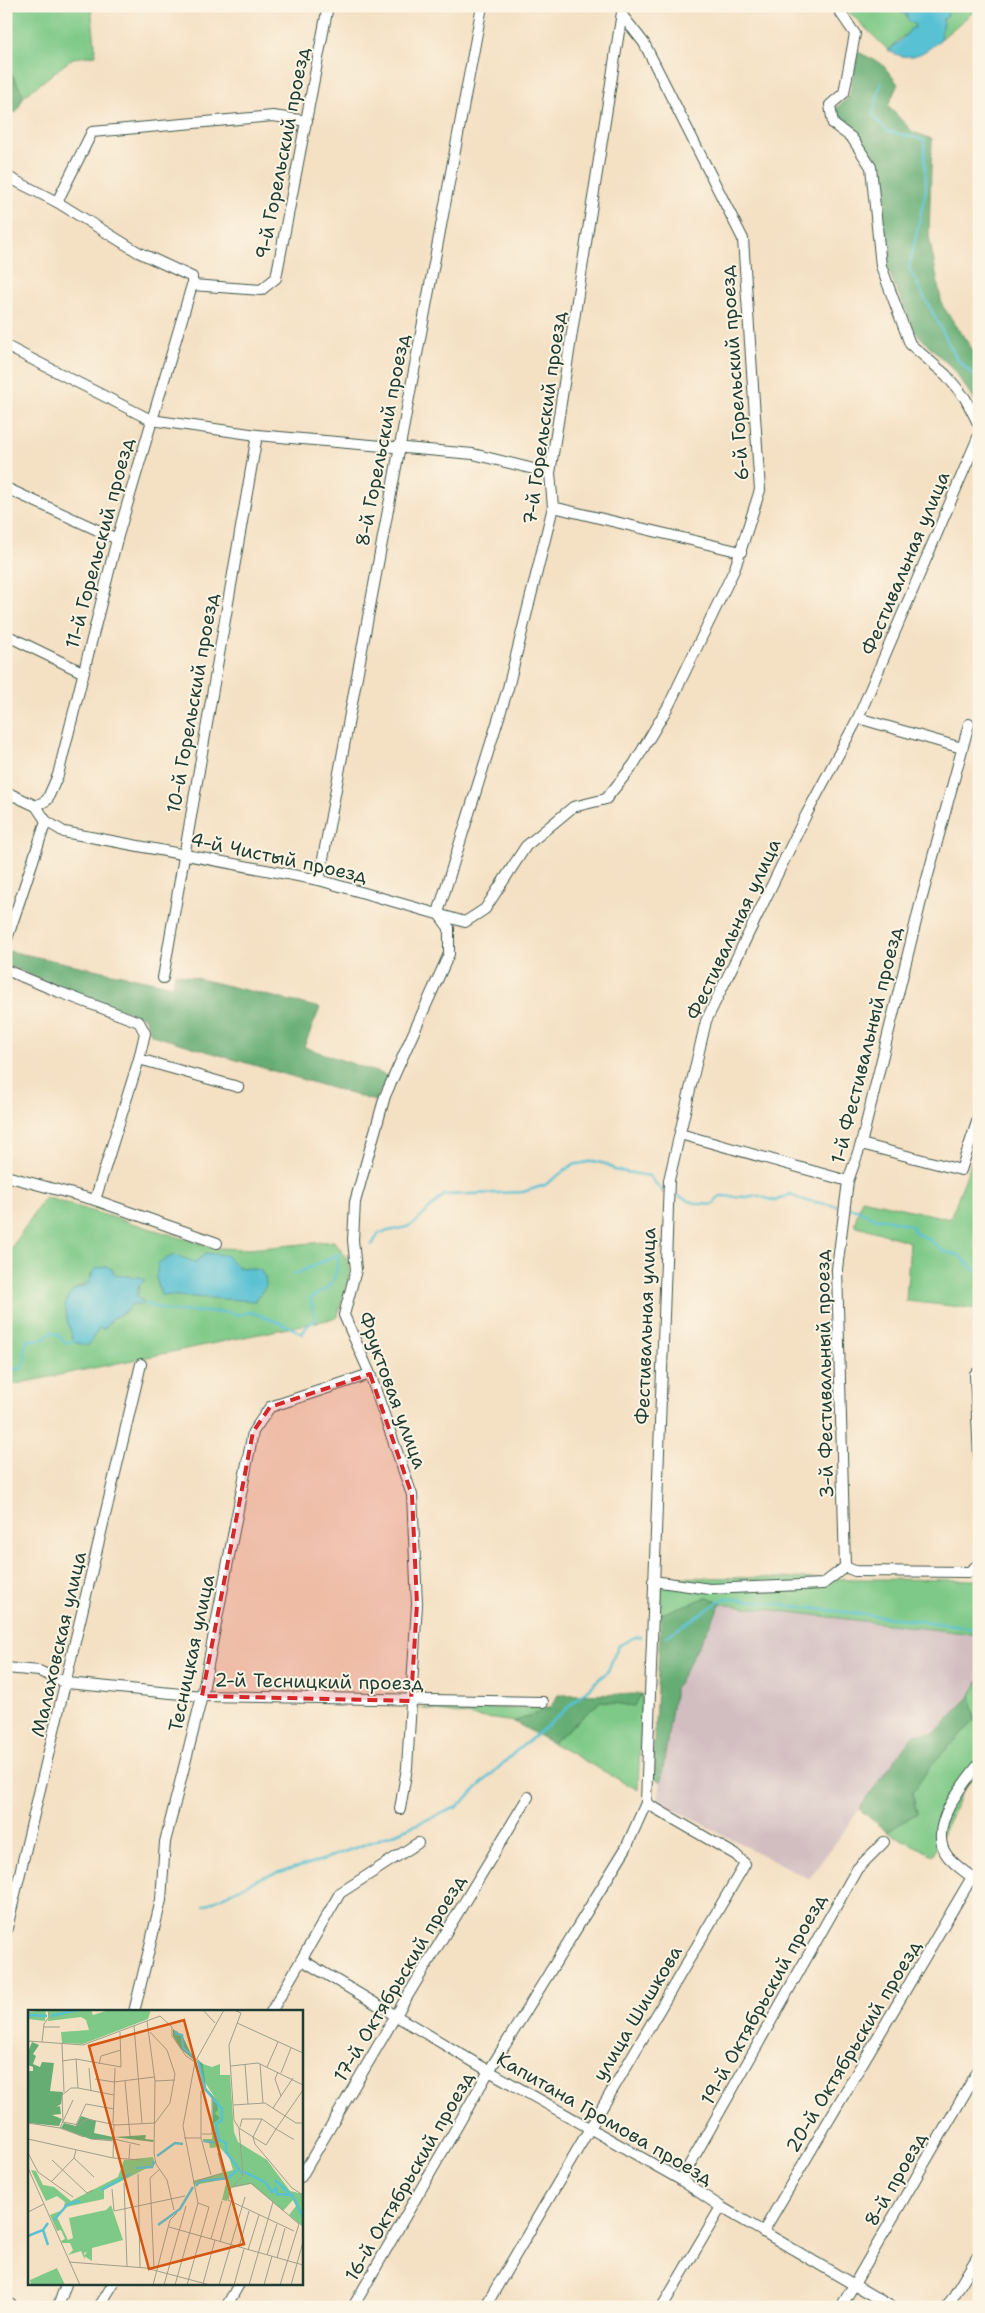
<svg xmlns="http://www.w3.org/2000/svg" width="985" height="2313" font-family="'Shantell Sans',sans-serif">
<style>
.industrial{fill:#d2bec1}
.green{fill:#7ec987;stroke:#4e835e;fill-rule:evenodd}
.forest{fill:#66ad74;stroke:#427554}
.water{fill:#58c1d3;stroke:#3c7f84}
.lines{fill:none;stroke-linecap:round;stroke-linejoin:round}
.stream{stroke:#58c1d3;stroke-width:2.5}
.street-casing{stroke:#3f5549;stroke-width:12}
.secondary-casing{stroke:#3f5549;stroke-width:16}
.street{stroke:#fff;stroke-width:10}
.secondary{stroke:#fee3d2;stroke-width:14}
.marked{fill:#d62828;fill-opacity:0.2;stroke:#d62828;stroke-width:4;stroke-dasharray:10 6;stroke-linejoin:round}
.labels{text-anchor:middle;stroke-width:4;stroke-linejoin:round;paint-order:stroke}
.street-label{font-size:19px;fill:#1f3d34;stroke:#fcf5e5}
.inset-river{fill:none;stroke:#58c1d3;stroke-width:2.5}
.inset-road{fill:none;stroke:#9f9f8a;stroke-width:1}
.view{fill:#d45610;fill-opacity:0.15;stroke:#d45610;stroke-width:2.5}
.inset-edge{fill:none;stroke:#1f3d34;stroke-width:2.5}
</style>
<rect width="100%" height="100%" fill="#fcf5e5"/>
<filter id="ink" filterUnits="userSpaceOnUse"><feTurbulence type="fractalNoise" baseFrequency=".02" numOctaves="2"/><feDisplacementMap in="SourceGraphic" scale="10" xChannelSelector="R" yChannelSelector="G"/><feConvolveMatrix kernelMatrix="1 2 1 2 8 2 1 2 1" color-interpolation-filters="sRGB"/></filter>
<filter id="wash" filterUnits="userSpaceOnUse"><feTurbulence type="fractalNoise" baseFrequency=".0096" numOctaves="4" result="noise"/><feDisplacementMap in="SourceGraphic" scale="20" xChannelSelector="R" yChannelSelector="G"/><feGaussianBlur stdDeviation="1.12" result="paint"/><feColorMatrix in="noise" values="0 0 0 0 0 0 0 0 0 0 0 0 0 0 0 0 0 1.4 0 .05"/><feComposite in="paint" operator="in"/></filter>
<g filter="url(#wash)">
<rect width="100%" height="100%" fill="#f4e0c3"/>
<polygon class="industrial" points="721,1604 972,1634 979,1637 979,1680 971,1695 934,1734 915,1733 809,1879 658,1801 675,1689"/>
<g class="green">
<polygon points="6,6 91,6 96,55 73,58 24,96 6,64"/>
<path d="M843,6h51c7,7 20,10 21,22l-17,12 -9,11z"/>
<polygon points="947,6 979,7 941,39 940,32"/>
<polygon points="979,1142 979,1309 906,1301 910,1242 854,1225 862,1199 950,1219"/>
<path d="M45,1197l170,51 34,1 85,-8 14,19 2,12 -13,46 -331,68v-130zM207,1253l31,14 22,3 -104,8 18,-23 21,7zM91,1274l49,3 4,3 -5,6 -2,11 9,6 -3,2 -11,-1 -5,7 -15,7 -7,11 -6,-2 -26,15 -3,-18 5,-35 14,-7z"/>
<polygon points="658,1577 979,1580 979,1637 972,1634 721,1604 708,1597 661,1614"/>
<polygon points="979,1680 979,1772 962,1792 933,1855 887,1832 917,1813 912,1793 932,1764 975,1720 971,1695"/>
<polygon points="642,1694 638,1790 552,1743 601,1701 633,1706"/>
<polygon points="417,1708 550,1708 514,1722"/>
</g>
<g class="forest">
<polygon points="858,52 882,64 898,84 888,106 913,132 932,139 929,236 942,305 979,359 979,406 952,368 915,332 887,267 877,165 856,132 837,120 836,108 849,97"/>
<polygon points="6,64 24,96 16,113 6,108"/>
<polygon points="9,951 173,986 175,973 320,1008 304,1047 388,1076 375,1101 152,1035 144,1017 59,988 6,964"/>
<polygon points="708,1597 721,1604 675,1689 661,1782 652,1776 661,1614"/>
<polygon points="642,1694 634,1706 601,1701 552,1743 514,1722 550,1708 558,1695"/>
<polygon points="971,1695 975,1720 932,1764 912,1793 917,1813 887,1832 859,1809 915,1733 934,1734"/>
</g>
<g class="water">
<path d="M894,6h53l1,10 -5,3 -2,20c-17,15 -31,24 -52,12 5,-7 19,-15 21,-22l5,-1 -1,-4 -6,-3 -2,-7 -6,-2z"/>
<polygon points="207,1253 226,1255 238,1267 260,1270 265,1277 266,1286 255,1301 161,1295 156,1278 158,1263 174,1255 195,1262"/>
<path d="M106,1266l6,3 3,6 25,2 5,3c-6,5 -10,9 -8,17l9,7h-14l-5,7 -15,7 -7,11 -6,-1 -11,18 -15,-4c-2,-16 -15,-35 -2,-49 4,-6 13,-5 17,-10 3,-4 4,-10 7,-14z"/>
</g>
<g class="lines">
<g class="stream">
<polyline points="881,82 873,115 887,131 924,140 926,189 909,268 957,359 979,381"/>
<path d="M678,1196c13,6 21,10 36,8l2,-5 5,-3 26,1 9,-2 19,6 16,-7 8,5 43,8"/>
<path d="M848,1208l9,1 19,10c7,-2 30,5 37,8l1,5 14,7 17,13 14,3 16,15h4"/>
<polyline points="372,1245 379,1233 407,1227 416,1222 444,1195 523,1192 545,1185 572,1165 594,1161 609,1165 614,1170 649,1176 662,1191"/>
<polyline points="293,1275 339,1254"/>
<path d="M143,1303l26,8 59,1 10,3 13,-3 39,15 12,7 5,-8 9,-6 -6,-22c24,-11 26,-18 29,-44"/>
<polyline points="6,1372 21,1368 26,1360 24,1350 28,1340 44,1339 51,1332 58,1335 65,1343 75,1341"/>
<polyline points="667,1636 725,1598 954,1625 979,1630"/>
<polyline points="204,1906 262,1877 319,1861 396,1833 457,1807 515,1752 547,1726 608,1671 618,1646 635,1637 640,1637"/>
</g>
</g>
</g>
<g filter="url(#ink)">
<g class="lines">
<defs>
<g id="street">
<polyline points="836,6 855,34 844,93 830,105 833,124 852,138 871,167 881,266 910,344 946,375 965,398 979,425"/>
<polyline points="6,176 57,202 138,252 192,277 192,285 117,539 58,775 47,800 36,806"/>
<polyline points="57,202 92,132 273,116 307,121"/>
<polyline points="192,285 261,290 276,278 328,6"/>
<polyline points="6,346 151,420 257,435 473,454 550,473"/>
<polyline points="6,488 117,539"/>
<polyline points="553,507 741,552"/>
<polyline points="6,635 82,672"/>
<polyline points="858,718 962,748"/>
<polyline points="6,792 36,806 46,821 64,832 319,880 465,922 485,909 526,846 573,807 606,799 634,764 669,705 735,568 760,490 743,239 644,43 622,15"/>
<polyline points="319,880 482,6"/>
<polyline points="438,913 508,688 553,507 550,473 623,6"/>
<polyline points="6,942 46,821"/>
<polyline points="6,970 59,992 139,1022 145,1033 139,1059 238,1087"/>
<polyline points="163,978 257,435"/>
<polyline points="680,1134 848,1181"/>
<polyline points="861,1144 961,1170 979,1116"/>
<polyline points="6,1176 95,1200 217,1243"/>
<polyline points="95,1200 139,1059"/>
<polyline points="975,1374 979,1457"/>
<polyline points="845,1567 837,1269 848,1181 861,1144 921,901 969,724"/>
<polyline points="845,1567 855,1571 969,1572 979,1564"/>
<polyline points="653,1581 710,1589 823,1584 845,1567"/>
<polyline points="6,1668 39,1671 67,1683 202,1696 543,1702"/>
<path d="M979,1764c-17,21 -51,62 -33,90 7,11 23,20 33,29"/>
<polyline points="400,1809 407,1768 417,1604 412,1495 370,1374 344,1315 356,1270 353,1240 355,1202 385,1096 449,954 449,928 438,913"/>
<polyline points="6,1932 141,1364"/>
<polyline points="302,1960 489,2071 681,2180 721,2207 892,2307"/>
<polyline points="134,2012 161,1900 165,1842 202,1696 253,1432 270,1407 370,1374"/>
<polyline points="271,2012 340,1893 418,1843"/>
<polyline points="301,2177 396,2015 528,1797"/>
<polyline points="681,2180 857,1869 884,1842"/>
<polyline points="763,2232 972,1877"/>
<polyline points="58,2307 66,2284"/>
<polyline points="99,2307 113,2284"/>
<polyline points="226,2307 239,2284"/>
<polyline points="353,2307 489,2071 626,1848 646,1803 669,1180 706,1021 806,815 858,718 979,435"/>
<polyline points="485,2307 745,1864 736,1855 646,1803"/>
<polyline points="662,2307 721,2207"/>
<polyline points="841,2307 979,2069"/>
<polyline points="947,2307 979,2254"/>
</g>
<polyline id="secondary" points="6,2304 11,2307"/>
</defs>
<use href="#street" class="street-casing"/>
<use href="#secondary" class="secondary-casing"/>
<use href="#street" class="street"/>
<use href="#secondary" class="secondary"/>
</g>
</g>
<path class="marked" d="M370,1374l42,121 5,109 -6,97 -209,-5 51,-264 17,-25z"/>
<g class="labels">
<g class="street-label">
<text transform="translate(282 153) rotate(-79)" y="7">9-й Горельский проезд</text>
<text transform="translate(734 373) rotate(-94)" y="7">6-й Горельский проезд</text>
<text transform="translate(544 418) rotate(-82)" y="7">7-й Горельский проезд</text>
<text transform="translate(382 440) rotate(-79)" y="7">8-й Горельский проезд</text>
<text transform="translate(99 543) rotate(-75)" y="7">11-й Горельский проезд</text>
<text transform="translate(905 563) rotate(-67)" y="7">Фестивальная улица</text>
<text transform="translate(192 703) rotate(-80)" y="7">10-й Горельский проезд</text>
<text transform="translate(279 857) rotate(12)" y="7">4-й Чистый проезд</text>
<text transform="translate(733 929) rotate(-65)" y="7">Фестивальная улица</text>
<text transform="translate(866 1045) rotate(-76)" y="7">1-й Фестивальный проезд</text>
<text transform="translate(645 1326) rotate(-88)" y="7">Фестивальная улица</text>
<text transform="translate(824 1374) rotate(-91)" y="7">3-й Фестивальный проезд</text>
<text transform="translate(393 1390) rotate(70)" y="7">Фруктовая улица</text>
<text transform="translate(58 1644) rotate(-77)" y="7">Малаховская улица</text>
<text transform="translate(191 1653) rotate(-78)" y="7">Тесницкая улица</text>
<text transform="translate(319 1681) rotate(1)" y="7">2-й Тесницкий проезд</text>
<text transform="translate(399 1978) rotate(-59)" y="7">17-й Октябрьский проезд</text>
<text transform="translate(763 1999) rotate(-61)" y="7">19-й Октябрьский проезд</text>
<text transform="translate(637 2013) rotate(-59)" y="7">улица Шишкова</text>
<text transform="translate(853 2046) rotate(-59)" y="7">20-й Октябрьский проезд</text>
<text transform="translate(605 2118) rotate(30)" y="7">Капитана Громова проезд</text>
<text transform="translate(409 2176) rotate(-60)" y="7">16-й Октябрьский проезд</text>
<text transform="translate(895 2179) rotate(-60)" y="7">8-й проезд</text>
</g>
</g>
<g transform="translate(28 2010)">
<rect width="275" height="275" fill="#f4e0c3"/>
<path d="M18,0l-1,11 -17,-2v-7zM21,0h42l2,5 16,-5h42l-3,9 -65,25 -21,-1 -1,-11 28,-2 -3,-10 -5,-3 -33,4zM175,54l9,3 8,-3v11h10l4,57 4,10 29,18 23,31 13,3v33l-14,-12 7,-9 -3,-6 -10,11 -32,-27 -20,4 -4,13 -5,-1 5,-21 -33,6 -1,-4 40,-11 -4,-13 -10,-10 -9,1 -1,-6h-6v-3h9l1,-15 6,-6 -4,-5 1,-14 -12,-18zM125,147l2,7 -51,26v9l-38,8 -9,10 11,23 5,-2 -4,-20 37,-8 5,-5 12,35 -31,8v13l-8,-5 3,-4 -3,1 1,7 -4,-9 -13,4 5,-5 -3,-7h-8l-1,-2 4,-2 -4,-9 -4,1 -7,-16 13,-5 2,-8 -8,-6 -11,5 -15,-31 5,1 7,14 11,2 17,14 47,-24 6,-17zM29,258l8,17h-34l-1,-5z" fill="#7ec987"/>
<path d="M145,19l9,6 12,25 -13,-11 -8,-13zM4,32l7,3 -6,9 3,2 -3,8 7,3 2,-5 12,1 -4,28 13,1 -2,12 -5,3 4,-1 1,8 -9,1 10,4 -3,7 -31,-3v-52h5v-4l-5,-2v-13zM169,49l6,5 3,24 10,11 2,11 -3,3 5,5 -7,6 -1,-27 -8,-7zM53,106l15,5 -2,12 19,4v3l-23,-1 -29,-11 3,-5 12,3zM118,125l-1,4 9,1 -1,2 -39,-5z" fill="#66ad74"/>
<path class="inset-river" d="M0,5l19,1M23,6l26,-6M148,21v3l6,1 1,13 12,10M170,51l7,28 17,20v11l-6,4 3,16 -3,3 -12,-2M192,130l6,3v9l16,21M129,146l18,-13 8,1M108,158l16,-1 2,-6M216,162l21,10 7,10 4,-4 1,6 15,1 11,22M247,170l15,14M168,176l4,-5 28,-3 9,-8M73,180l29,-16M26,210l14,-16 12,-3M130,215l22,-16 13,-22M15,220l5,15M0,226l15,-6 5,-7"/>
<path class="inset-road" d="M175,0l12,13M206,0l7,3 -12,32 5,75 5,8M119,11l8,60 -1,72 2,11 11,16 7,30M209,13l66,30M106,16l8,97M16,17h16M122,22l17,18 8,24 -5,29 -15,20M0,31l55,4 77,-29 12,11v9l14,20 9,6M14,32l2,-18 5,-7 -1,-7M34,34l2,48M48,49l2,29 36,7M34,51l14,-2 45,8 -1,-35M71,54l2,-8 20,-6M217,54l3,40M232,54l3,39M203,56l27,-3 45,22M239,57l11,-25M61,58l2,23M250,62l-3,7 6,17M253,63l10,-25M67,69l19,3 40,-5M97,71l5,55M127,71l20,-1M173,81v47l10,37M205,95l32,-2 31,20h7M245,98l20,-30M35,112l16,3 8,-6 29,6 39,-2M35,112l-1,-27 9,-7h7M0,113l32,5 24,9M85,113l2,-55M48,115l10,-21 28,5M212,117l2,-8h20M32,118l13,-28M174,124h10v-38M156,128h17M0,129l85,19 29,2M63,129l23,2M86,129l26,6M266,129h-1l-17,-10 -14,-10 -9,18 13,8 10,-16 27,-39M0,143l10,19 35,25M46,148l20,19M85,148l1,-34M101,149l1,-15M24,150l35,33 6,-3M0,158l52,117M110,164l2,93M23,172l23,-24 2,-8M165,172l30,-9 -5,-20M96,173l3,83M205,176l10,-10 -4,-48 14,9 2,7 37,44 11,7M84,179l2,22 71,-15M0,202l16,-8M141,217l134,38M183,229l11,-38M192,232l11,-40M211,237l10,-36M220,240l11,-35M239,245l10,-31M249,248l8,-30M41,252l77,6 64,17M126,259l-4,-91 10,-9M175,274l12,-44M125,275l17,-65 7,-7M136,275l22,-79M147,275l23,-82 -15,-77 12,-64 29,-52M159,275l22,-78 -11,-4M191,275l26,-88M206,275l10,-36M221,275l24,-83M236,275l8,-29M252,275l19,-61 -48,-41 -20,4 -3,13 66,31M263,275l12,-43"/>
<path class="view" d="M156,10l60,224 -95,25 -60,-223z"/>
<rect width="275" height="275" class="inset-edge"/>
</g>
<rect width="985" height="2313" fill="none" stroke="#fcf5e5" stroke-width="25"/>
</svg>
